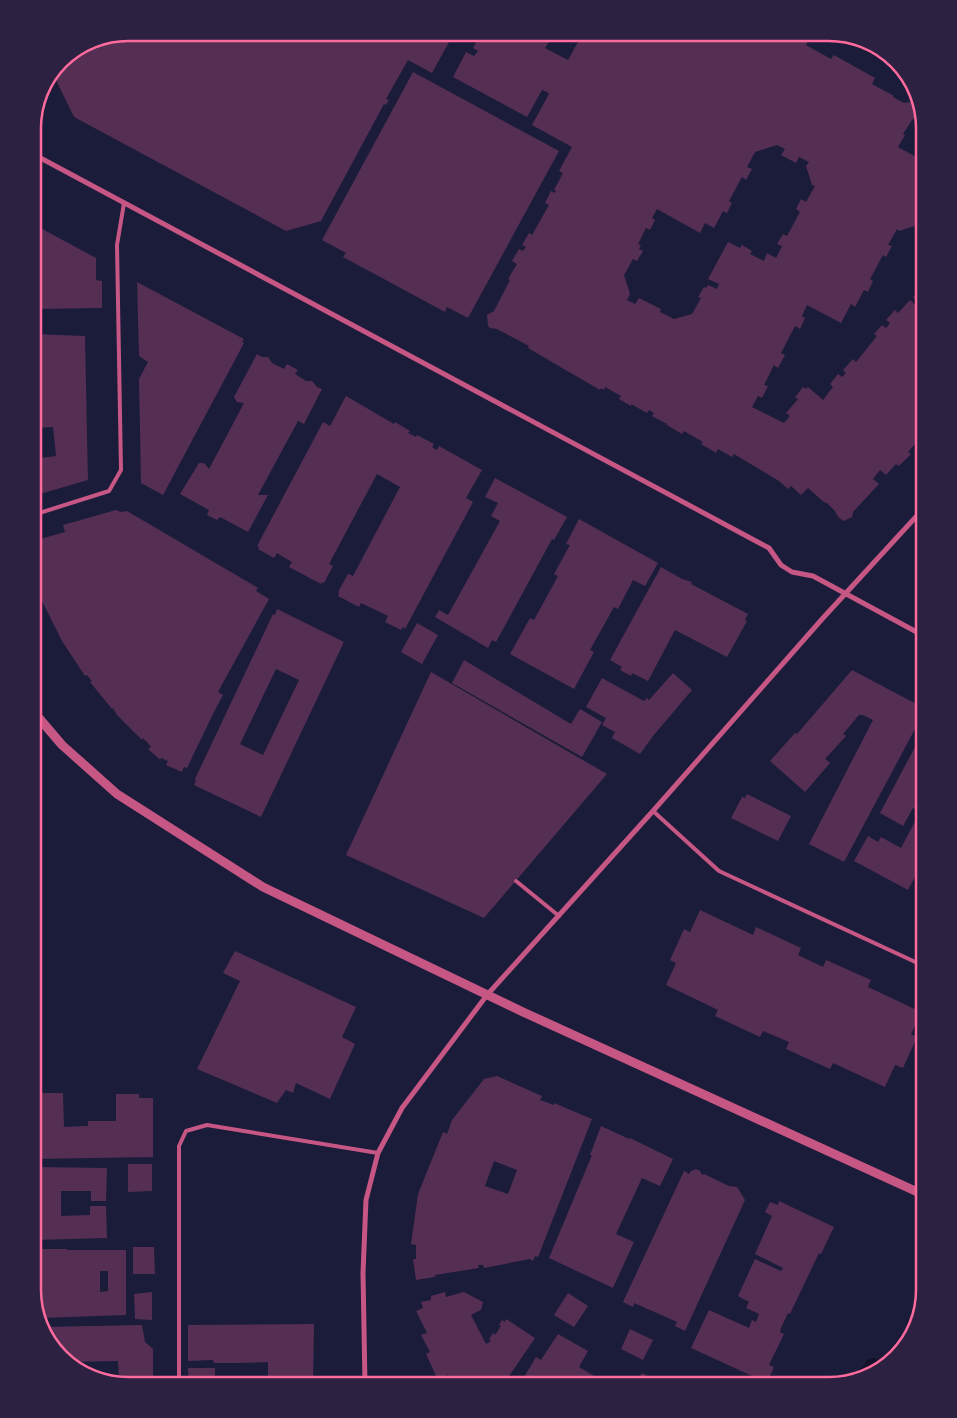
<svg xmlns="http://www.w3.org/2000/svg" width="957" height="1418" font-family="Jost,sans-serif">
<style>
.water{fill:#12122b}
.building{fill:#542f53;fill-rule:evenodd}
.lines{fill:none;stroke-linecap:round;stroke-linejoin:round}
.service{stroke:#c65784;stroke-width:4}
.minor{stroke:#c65784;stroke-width:5}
.tertiary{stroke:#c65784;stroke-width:9}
.rim{fill:none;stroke:#ff6b9d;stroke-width:2.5}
</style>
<rect width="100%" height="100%" fill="#1b1b3a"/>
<polygon class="water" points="872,1358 884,1360 886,1363 876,1373 860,1377 860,1368 864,1365 867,1360"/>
<g class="building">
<polygon points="129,32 454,33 432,73 408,60 386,99 389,100 386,105 384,104 321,221 286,231 74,117 54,76 61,60 92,40"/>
<path d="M481,33h73l-9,15 23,12 15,-27h210l15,8 -2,4 25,14 3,-4 41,23 -3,6 22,12 -1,1 11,6 6,-1 6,3 3,7 -1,4 -6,4 -9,14 2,1 -7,12 18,10 1,-2 7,4v61l-3,-2 -3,7 -19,6 -2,-2 -9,16 4,1 -6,11 -3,-2 -13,24 3,2 -5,11 -4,-2 -9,17 -4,-3 -10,19 -34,-18 -5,11 3,2 -5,11 -5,-3 -14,27 4,2 -7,13 -4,-3 -10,20 4,1 -6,12 -4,-2 -6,11 32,16 6,-7 -4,-3 12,-14 -3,-2 8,-10 3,2 2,-2 15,13 10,-13 -3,-3 8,-10 4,3 4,-4 -3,-3 10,-11 3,3 21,-26 -3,-2 8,-9 4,3 4,-5 -4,-3 9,-10 3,3 12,-13 14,13v123l-1,-1 -15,17 3,2 -12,12 -3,-2 -10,11 -6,-5 -7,9 6,5 -26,28 -1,5 -8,4 -5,-3 -5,-8 -8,-8 -1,1 -17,-15 -7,7 -10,-9 -3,3 -9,-8 -45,-27 -2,3 -14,-8 -2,4 -15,-9 2,-2 -19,-11 -2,3 -15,-9v-1l-15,-8 2,-3 -5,-3 -2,3 -16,-9v2l-12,-7 2,-3 -16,-9 -1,3 -3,-2 -1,2 -72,-42 1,-2 -32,-17 -7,-1 -2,-2 -1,-11 7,-4 16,-31 -2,-1 9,-15 -5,-3 7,-12 4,2 3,-4 -4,-2 7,-12 3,2 17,-30 -4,-2 6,-12 4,2 1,-2 -2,-1 9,-17 -4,-2 13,-24 -40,-22 17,-31 -2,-2 -5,-2 -15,27 -74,-40 13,-25 8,4 4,-5 -5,-3zM777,145l8,4 -4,6 15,8 3,-6 10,5 -3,4 6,19 3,1 -9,16 -5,-3 -5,10 4,3 -13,24 -4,-2 -6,10 5,2 -6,12 -9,-5 -3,8 -14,-7 2,-3 -10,-6 -2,3 -12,-6 -20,37 11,5 -2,5 -9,-4 -2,3 -2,-1 -6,10 3,1 -9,16 -18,5 -14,-7 1,-3 -22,-11 -4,6 -8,-4 3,-6 -6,-19 9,-16 4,2 6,-10 -4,-2 2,-4 -3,-1 8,-16 4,2 5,-10 -3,-2 5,-9 43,24 5,-10 9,5 9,-17 4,2 5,-10 -3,-2 13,-24 4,3 6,-11 -5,-2 8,-15z"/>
<polygon points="413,72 559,151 468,318 447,307 445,312 343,257 346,253 322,240"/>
<polygon points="33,224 96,258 96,280 102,281 102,308 33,309"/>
<polygon points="137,282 244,339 242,342 244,343 163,495 141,483 139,379 148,362 139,356"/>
<polygon points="924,284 924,307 913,297"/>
<polygon points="33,334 85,336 88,480 33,496 33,459 56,456 53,427 33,428"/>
<polygon points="257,354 262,357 268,357 272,363 284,369 287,364 298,370 295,374 306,381 312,381 317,387 322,389 304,424 298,421 258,495 268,495 248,532 220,517 217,520 207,515 209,510 180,494 199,463 204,463 209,469 244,403 237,402 234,397"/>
<polygon points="346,396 394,424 395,422 410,431 408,433 416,437 417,435 434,444 432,447 437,450 439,446 482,470 466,498 473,502 405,629 403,627 401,630 385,622 388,616 361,603 359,607 338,596 339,593 338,592 348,574 353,576 400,487 377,474 329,564 333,566 324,583 322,582 321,584 289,567 292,562 285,558 277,553 274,558 258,549 259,547 257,546 323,422 330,426"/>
<polygon points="495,478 567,517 554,540 552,539 496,642 492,640 488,648 435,617 439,610 448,615 500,521 491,516 498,503 485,497"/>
<polygon points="116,510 121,512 127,511 258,588 256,591 269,599 218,692 223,695 214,712 187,768 184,767 182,772 166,765 168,761 163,759 164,758 159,759 148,749 151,747 148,743 143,738 142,740 117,715 113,708 112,709 90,682 92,681 87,675 85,676 62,641 43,603 39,599 37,600 33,592 33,541 65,532 63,525"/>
<polygon points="579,519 658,563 645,586 633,580 618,609 614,607 590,650 594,652 574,689 510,654 530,618 534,620 558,576 554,574 570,545 566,544"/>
<polygon points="661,567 682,579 692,582 691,584 748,614 745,620 747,621 727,657 675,630 648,681 632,673 631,676 620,670 622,667 610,660"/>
<path d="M277,609l67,33 -83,175 -67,-32 2,-5 -1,-1 78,-165 2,1zM276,669l23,11 -36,75 -23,-11z"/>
<polygon points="417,623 438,635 422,664 401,652"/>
<polygon points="464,660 571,724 580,709 602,722 582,757 452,683"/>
<polygon points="852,670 924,708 924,712 844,862 809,844 873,720 863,715 859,715 843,734 846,736 825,759 830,763 805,792 770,761 795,733 797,734"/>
<polygon points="431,672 607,774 484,918 346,855"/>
<polygon points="673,673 692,690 653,736 640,754 612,738 615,732 602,725 606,718 586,707 602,678 644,701 647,698 649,700"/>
<polygon points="924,730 924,781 914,801 924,806 924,860 908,890 854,861 868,836 878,842 881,837 901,848 920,812 913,808 903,826 880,813"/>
<polygon points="747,794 791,816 778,841 731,818 742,797 745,798"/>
<polygon points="700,910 753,935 756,927 801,948 798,955 823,967 826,960 871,980 868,987 921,1012 911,1034 917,1037 903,1068 895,1065 885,1087 833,1063 830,1069 786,1049 789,1042 763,1031 760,1037 715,1016 718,1010 666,985 676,963 670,960 684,929 690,932"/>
<polygon points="235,951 356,1007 342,1037 355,1044 330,1099 296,1083 293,1093 286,1090 277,1103 197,1069 240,981 223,973"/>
<path d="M497,1076l45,20 -2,4 14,5v-2l38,16 -54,138 -3,-1 -2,5 -3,-2 -46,9 -1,-3h-5l1,3 -44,7v2l-19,3 -3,-21h3v-14l-5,-1 7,-50 25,-62 4,2 5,-14 32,-41zM494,1161l23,9 -9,24 -23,-8z"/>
<polygon points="33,1093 63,1093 64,1127 88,1126 88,1121 116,1121 116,1094 139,1094 139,1098 153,1098 153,1157 33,1159"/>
<polygon points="924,1099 924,1117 918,1114"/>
<polygon points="601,1126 629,1139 630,1138 673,1159 660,1186 642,1178 616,1234 634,1242 613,1288 549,1258 592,1155 590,1155"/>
<polygon points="128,1164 152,1164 152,1191 128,1192"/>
<polygon points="33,1167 107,1168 106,1201 91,1201 91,1191 61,1191 61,1216 90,1215 90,1206 106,1206 107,1238 33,1240"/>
<polygon points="696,1169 700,1171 702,1175 704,1174 729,1186 737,1187 745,1200 685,1331 675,1326 677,1322 634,1303 633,1307 623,1302 684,1171 689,1174 691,1171"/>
<polygon points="779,1201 834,1227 821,1254 819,1253 790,1314 788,1313 781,1328 780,1332 784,1334 769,1365 774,1367 767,1383 691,1348 709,1310 749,1328 752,1320 756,1322 759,1314 746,1308 749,1302 738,1296 755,1259 781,1271 783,1268 755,1254 772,1216 765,1212 770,1202 778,1205"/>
<polygon points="133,1247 154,1247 155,1274 133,1274"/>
<path d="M33,1249h34v1h59v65l-86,3 -7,-29zM100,1271h8v20l-8,1z"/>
<polygon points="152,1292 152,1320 135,1319 134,1294"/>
<polygon points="445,1292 446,1297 464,1292 483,1302 481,1310 471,1315 486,1344 491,1341 489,1339 493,1333 495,1335 501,1326 499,1325 502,1320 505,1322 506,1319 535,1338 503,1385 456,1385 452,1383 448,1375 438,1380 426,1354 430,1352 421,1335 427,1333 416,1311 423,1308 421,1302 431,1300 431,1296"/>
<polygon points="568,1293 588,1306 574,1327 554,1315"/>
<polygon points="314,1324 313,1385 258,1385 268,1382 268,1362 238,1363 214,1363 213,1360 188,1361 188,1325"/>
<polygon points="142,1325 145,1342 153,1349 153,1385 123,1385 106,1380 119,1380 118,1361 70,1362 45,1337 42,1327"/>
<polygon points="630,1329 653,1340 643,1360 621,1349"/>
<polygon points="558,1334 588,1351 579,1367 599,1379 595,1385 508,1385 511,1380 520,1384 536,1357 541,1360"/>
<polygon points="188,1368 215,1368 215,1376 235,1376 238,1385 189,1385"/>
<polygon points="642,1373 664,1385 635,1385"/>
<polygon points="704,1376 722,1385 699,1385"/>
</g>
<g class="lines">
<g class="service">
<polyline points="33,515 109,491 121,470 117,245 124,203"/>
<polyline points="653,811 719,871 924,966"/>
<polyline points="516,881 559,916"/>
<polyline points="179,1385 179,1146 186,1131 207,1125 378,1153"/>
</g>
<g class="minor">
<polyline points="33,154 769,548 781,565 792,572 813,576 924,636"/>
<polyline points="365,1385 363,1273 366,1200 378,1153 402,1108 487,995 653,811 823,618 924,508"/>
</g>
<polyline class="tertiary" points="33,711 62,745 117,794 263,887 523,1012 924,1195"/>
</g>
<path d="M0 0H957V1418H0ZM128 41H829A87 87 0 0 1 916 128V1290A87 87 0 0 1 829 1377H128A87 87 0 0 1 41 1290V128A87 87 0 0 1 128 41Z" fill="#2d2142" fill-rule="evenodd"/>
<path class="rim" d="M128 41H829A87 87 0 0 1 916 128V1290A87 87 0 0 1 829 1377H128A87 87 0 0 1 41 1290V128A87 87 0 0 1 128 41Z"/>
</svg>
